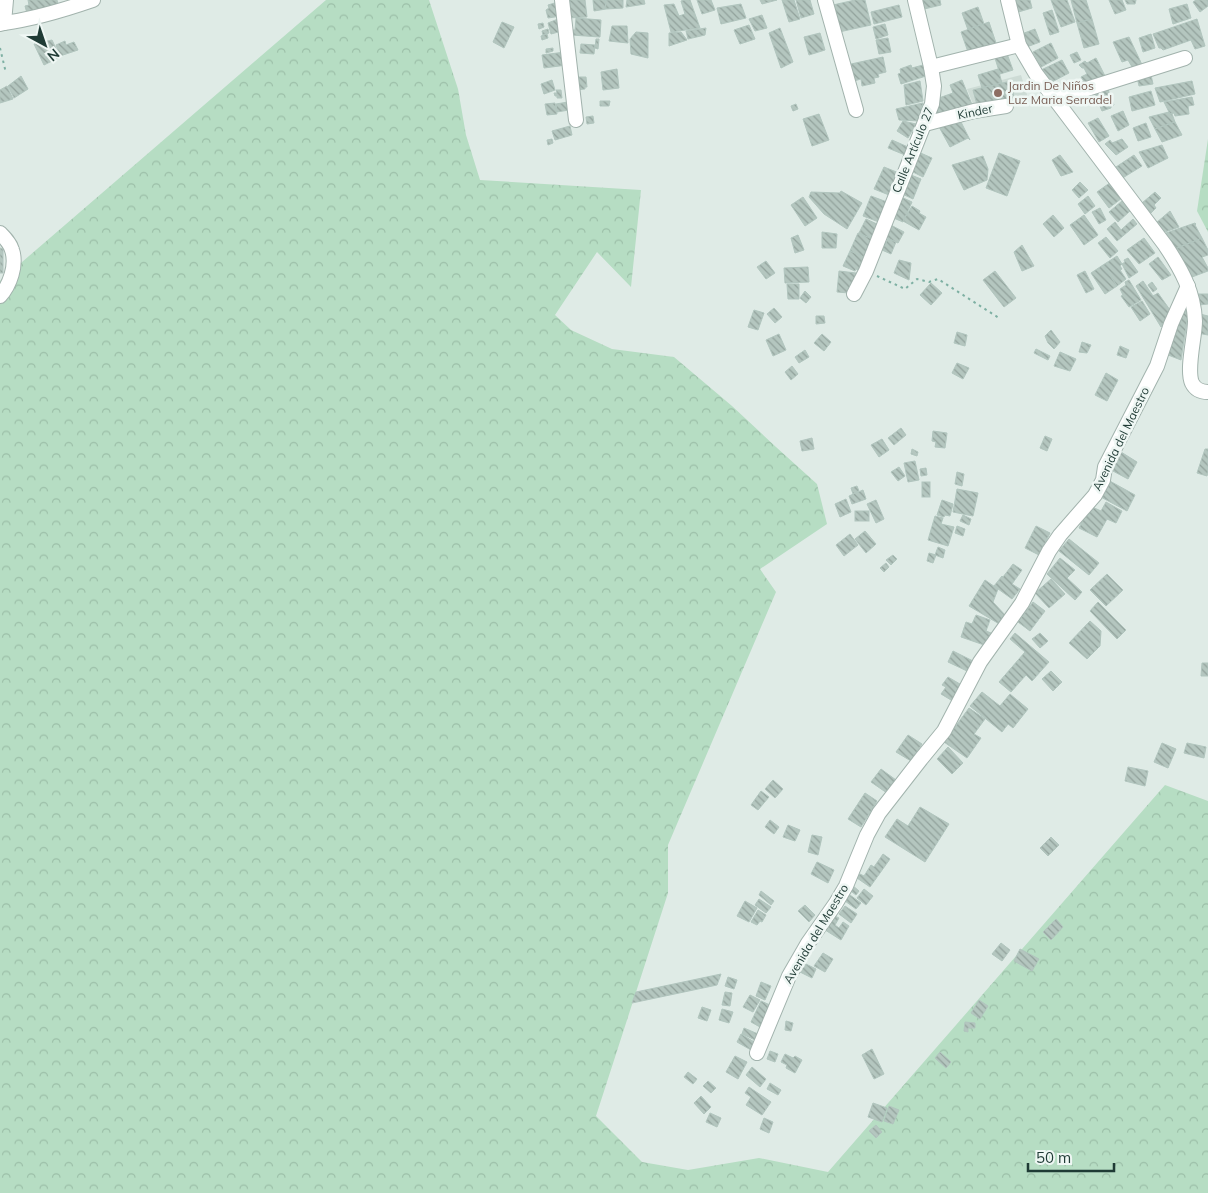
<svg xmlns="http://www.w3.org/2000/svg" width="1208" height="1193" font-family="Mulish,sans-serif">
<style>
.built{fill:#cddbd5}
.forest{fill:url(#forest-crowns)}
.building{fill:url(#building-back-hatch);stroke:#b1c5be}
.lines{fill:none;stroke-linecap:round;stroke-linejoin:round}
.minor-casing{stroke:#a2b3ad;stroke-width:16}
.path{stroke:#7eb0a3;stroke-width:2;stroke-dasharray:2.5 4;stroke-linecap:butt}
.minor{stroke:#fff;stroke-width:14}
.education-dot{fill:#8d6e63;stroke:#eff7f4;stroke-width:2}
.labels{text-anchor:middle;stroke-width:5;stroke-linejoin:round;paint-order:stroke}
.education-label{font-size:12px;fill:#785e54;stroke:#eff7f4;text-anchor:start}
.street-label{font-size:12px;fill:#1f3b35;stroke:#eff7f4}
</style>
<defs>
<pattern id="forest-crowns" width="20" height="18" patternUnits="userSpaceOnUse" patternTransform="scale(1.25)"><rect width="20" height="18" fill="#b6ddc3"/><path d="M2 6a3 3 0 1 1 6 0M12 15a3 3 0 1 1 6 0" fill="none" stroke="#9cbfa8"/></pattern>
<pattern id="building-back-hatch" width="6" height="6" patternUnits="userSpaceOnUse" patternTransform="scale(1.25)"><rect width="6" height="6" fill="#b4c6bf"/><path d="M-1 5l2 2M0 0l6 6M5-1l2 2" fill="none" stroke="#92a29c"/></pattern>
</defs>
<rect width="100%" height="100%" fill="#dfebe6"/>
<polygon class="built" points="1021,75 1028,98 975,109 967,89"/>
<g class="forest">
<polygon points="326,0 429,0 458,89 466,135 480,180 641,190 631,287 597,252 555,315 571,330 612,349 674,357 732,406 776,447 817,484 827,524 760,569 776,592 668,845 668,893 596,1116 642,1162 688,1170 759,1158 828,1172 1165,785 1208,801 1208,1193 0,1193 0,281"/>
<polygon points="1208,139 1208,232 1197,211"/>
</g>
<g class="building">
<polygon points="28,0 57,0 59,8 28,17 25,6 29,5"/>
<polygon points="564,0 585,0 587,17 567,18"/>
<polygon points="593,0 605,0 606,9 594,11"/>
<polygon points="605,0 623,0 623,8 606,9"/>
<polygon points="627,0 644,0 645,4 626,7"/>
<polygon points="684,0 690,0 700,28 671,32 664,5 674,4 679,16 685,14 681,1"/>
<polygon points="697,0 711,0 715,10 702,14"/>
<polygon points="760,0 777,0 762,4"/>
<polygon points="782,0 794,0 800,19 789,22"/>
<polygon points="796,0 810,0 814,14 801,18"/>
<polygon points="855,0 865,0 871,25 839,32 833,5"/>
<polygon points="918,0 940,0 941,5 920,10"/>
<polygon points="1016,0 1030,0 1032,8 1015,13 1012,1"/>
<polygon points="1051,0 1067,0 1075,22 1061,27"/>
<polygon points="1071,0 1086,0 1092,19 1077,23"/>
<polygon points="1109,0 1122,0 1126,10 1115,14"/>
<polygon points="1125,0 1136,0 1135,4 1127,4"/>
<polygon points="1196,0 1208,0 1208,6 1200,12 1193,2"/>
<polygon points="558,2 559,8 554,9 555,11 560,10 561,16 548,18 546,10 549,8 548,5"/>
<polygon points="741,4 746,18 721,24 717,8"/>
<polygon points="1187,4 1191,18 1173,24 1169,9"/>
<polygon points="899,5 902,17 874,24 871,12"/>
<polygon points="978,7 984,24 968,30 962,13"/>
<polygon points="1052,10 1059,32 1050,35 1043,13"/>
<polygon points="762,15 767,28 755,31 749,19"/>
<polygon points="576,18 601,20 600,37 571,35 571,30 575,30"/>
<polygon points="558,19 562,31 551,34 548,23"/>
<polygon points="1092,19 1099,44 1084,48 1077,23"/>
<polygon points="1197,19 1205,46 1195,49 1191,40 1163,50 1161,48 1159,48 1153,34"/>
<polygon points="502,22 514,27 504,48 493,42"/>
<polygon points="989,22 996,43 968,52 961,32"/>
<polygon points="543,23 544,27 539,29 538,24"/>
<polygon points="885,24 888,35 876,39 873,27"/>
<polygon points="749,25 755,39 740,44 734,30"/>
<polygon points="612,26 627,26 628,43 609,41"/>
<polygon points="706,28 705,35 688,39 686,31"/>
<polygon points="780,28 793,62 781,68 769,33"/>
<polygon points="548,29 549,33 543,35 542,31"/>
<polygon points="1035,29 1040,42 1024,48 1019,35"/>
<polygon points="636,32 648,33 648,58 631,54 630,39"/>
<polygon points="681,32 687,40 669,46 669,33"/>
<polygon points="820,33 825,50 809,55 804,37"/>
<polygon points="547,34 548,38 542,40 541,36"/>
<polygon points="1151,34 1155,48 1143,52 1139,38"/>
<polygon points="1129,37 1144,69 1135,72 1128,60 1122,62 1113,42"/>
<polygon points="888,38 891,52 879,54 876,40"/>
<polygon points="596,39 599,39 598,49 595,48"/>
<polygon points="52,40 60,57 44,65 34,44"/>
<polygon points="65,41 66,45 74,42 78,50 60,56 56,45"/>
<polygon points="1051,43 1058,58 1041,67 1033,52"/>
<polygon points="581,44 595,45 594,54 580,53"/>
<polygon points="553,48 553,51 546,53 546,49"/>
<polygon points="1006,51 1013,70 1000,74 994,55"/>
<polygon points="565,52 567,65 544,68 542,55"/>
<polygon points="1077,52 1081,60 1074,63 1070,55"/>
<polygon points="883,57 886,72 878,74 879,77 874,78 875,83 862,86 861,79 854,81 851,64"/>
<polygon points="1096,58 1107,80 1087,86 1081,77 1087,74 1084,68 1082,68 1079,65 1085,61 1087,63"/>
<polygon points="1062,60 1069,73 1046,85 1039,71"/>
<polygon points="911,65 912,68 923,65 926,76 901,84 898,74 901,73 900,69"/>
<polygon points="617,69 619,88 603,90 601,72"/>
<polygon points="998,69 1002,83 982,88 978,75"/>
<polygon points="1151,75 1153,84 1139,86 1137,77"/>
<polygon points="21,76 28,89 14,98 8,86"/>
<polygon points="574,77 586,77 587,87 585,87 585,89 574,90"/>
<polygon points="552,80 555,90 544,94 541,84"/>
<polygon points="962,80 973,107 936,117 936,99 953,93 950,85"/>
<polygon points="920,81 923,101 906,105 904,85"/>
<polygon points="1011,81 1014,98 977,105 973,90"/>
<polygon points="1192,81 1195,94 1160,102 1155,88"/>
<polygon points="1106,84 1114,105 1111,106 1111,108 1102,111 1092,88"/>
<polygon points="7,86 13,99 0,103 0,90"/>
<polygon points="556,90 561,90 562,98 557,98 557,96 555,96 554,93 557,93"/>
<polygon points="1151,91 1155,105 1132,111 1129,97"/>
<polygon points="1192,97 1194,105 1188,106 1189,114 1175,116 1174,113 1170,114 1164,102"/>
<polygon points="600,101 610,101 609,106 600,106"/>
<polygon points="568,102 569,110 557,112 556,104"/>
<polygon points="555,103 557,114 547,115 545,104"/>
<polygon points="923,103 920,121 899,120 896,109"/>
<polygon points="796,104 798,109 793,111 791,106"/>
<polygon points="1123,111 1129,125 1118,131 1111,116"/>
<polygon points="1169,112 1170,114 1172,114 1175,122 1155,129 1149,117"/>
<polygon points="819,114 829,140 812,146 803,119"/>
<polygon points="593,116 594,123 587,124 586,117"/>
<polygon points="959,118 970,140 968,138 950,147 938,125"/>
<polygon points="1098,118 1109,136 1099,142 1088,123"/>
<polygon points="903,121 916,124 908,138 897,131"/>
<polygon points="1175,122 1182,135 1162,142 1155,129"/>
<polygon points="1146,123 1151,137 1138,141 1133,128"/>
<polygon points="570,126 572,135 555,140 552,131"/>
<polygon points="552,139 553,143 548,145 547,140"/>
<polygon points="1122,139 1128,147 1116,155 1105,144 1110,140 1112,143"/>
<polygon points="892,140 908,147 905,155 888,148"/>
<polygon points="1162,145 1168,158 1148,168 1139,152"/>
<polygon points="916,151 932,158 923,177 907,169"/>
<polygon points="999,153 1020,161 1007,196 986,188"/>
<polygon points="1060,155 1073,172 1061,176 1052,160"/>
<polygon points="1134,155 1142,166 1121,179 1113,169"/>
<polygon points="983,156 988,169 987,180 964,190 952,165"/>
<polygon points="884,167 899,173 889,195 874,189"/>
<polygon points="906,173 921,179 913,199 898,192"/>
<polygon points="1080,182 1088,190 1079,198 1072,190"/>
<polygon points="1111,182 1122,198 1109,208 1097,192"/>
<polygon points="841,191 862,203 847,229 824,214 809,197 811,192 840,193"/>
<polygon points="1155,192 1161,198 1154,205 1156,208 1151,213 1142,203"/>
<polygon points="871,196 887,202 879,222 863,216"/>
<polygon points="899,196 912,202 903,222 889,216"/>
<polygon points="1088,196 1095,206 1085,214 1078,204"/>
<polygon points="803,197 817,218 805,226 791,205"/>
<polygon points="1122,201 1130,211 1118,222 1109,212"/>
<polygon points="912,206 920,211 919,213 926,217 919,230 903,221"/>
<polygon points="1100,208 1106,220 1099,224 1092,212"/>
<polygon points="1170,211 1179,227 1165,232 1156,223"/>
<polygon points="1053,215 1064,228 1054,237 1043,224"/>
<polygon points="1084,215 1098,235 1084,245 1070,225"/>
<polygon points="866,219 879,225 872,240 859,233"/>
<polygon points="1133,219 1137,224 1117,241 1107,229 1115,222 1121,230"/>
<polygon points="887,223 904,232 898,243 881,235"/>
<polygon points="1195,223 1196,224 1195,225 1202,238 1175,249 1166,233"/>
<polygon points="822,232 837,234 836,248 822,248"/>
<polygon points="858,233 875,240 866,258 850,251"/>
<polygon points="798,235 804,250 795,253 791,238"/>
<polygon points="1106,237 1118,251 1110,258 1098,243"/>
<polygon points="1144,238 1155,253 1139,264 1127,250"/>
<polygon points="1202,238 1208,250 1208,255 1202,257 1208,268 1208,271 1192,277 1175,249"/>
<polygon points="888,239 896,242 891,254 882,250"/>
<polygon points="1022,245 1034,266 1022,271 1014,252"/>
<polygon points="0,248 3,249 3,273 0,273"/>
<polygon points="850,251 866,258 861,271 856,269 855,271 843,266"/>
<polygon points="1117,256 1122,264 1120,266 1122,269 1120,270 1126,279 1117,286 1103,265"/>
<polygon points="1158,257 1171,275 1162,280 1149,264"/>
<polygon points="1128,258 1138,272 1129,278 1122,264 1125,262 1124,260"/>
<polygon points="899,260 911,263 909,280 894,273"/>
<polygon points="766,261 775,273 766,279 757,267"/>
<polygon points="1103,265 1117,286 1105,294 1091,273"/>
<polygon points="808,267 809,282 785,283 784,268"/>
<polygon points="839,271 856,273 855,284 850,284 849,293 837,292"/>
<polygon points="995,271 1016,298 1004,307 983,280"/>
<polygon points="1085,271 1094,289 1086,293 1077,275"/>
<polygon points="1129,280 1141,300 1129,307 1121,296 1123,295 1120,289 1126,285 1125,282"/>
<polygon points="1143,281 1153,296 1158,293 1170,310 1161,327 1136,286"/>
<polygon points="1152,282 1157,289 1153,292 1148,285"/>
<polygon points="931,283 942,293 931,305 920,295"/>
<polygon points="787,284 799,284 799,299 788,299"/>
<polygon points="805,291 811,297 806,303 800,298"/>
<polygon points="1198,294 1208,294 1208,304 1199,305"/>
<polygon points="1142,301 1150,314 1140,321 1131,307"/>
<polygon points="774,308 782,317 775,323 767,314"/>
<polygon points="1180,309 1191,313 1188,315 1181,360 1163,353"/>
<polygon points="754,310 764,313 758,330 748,327"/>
<polygon points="1200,314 1208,316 1208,335 1197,333"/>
<polygon points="816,316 824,316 825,323 816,324"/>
<polygon points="1051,330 1060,342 1054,349 1048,343 1045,336"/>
<polygon points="957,332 967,335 965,346 954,343"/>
<polygon points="779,334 786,350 773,356 766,340"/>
<polygon points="822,334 831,342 824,351 814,343"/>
<polygon points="1082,342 1091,345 1087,353 1079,352"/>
<polygon points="1120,346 1129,350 1126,358 1117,355"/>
<polygon points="1036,349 1050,356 1048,360 1034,353"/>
<polygon points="805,350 809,357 799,363 795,357"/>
<polygon points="1060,352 1076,359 1070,371 1054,366"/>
<polygon points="957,363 969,368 963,379 952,373"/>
<polygon points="792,366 798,374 791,380 785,372"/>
<polygon points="1106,373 1118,380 1107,401 1095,395"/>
<polygon points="901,428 906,435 894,445 888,438"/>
<polygon points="933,431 947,433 945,448 935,447 936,442 932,441"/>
<polygon points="1045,436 1052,439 1047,451 1040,448"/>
<polygon points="812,438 814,449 802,451 800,441"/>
<polygon points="882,439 889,450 879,457 871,445"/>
<polygon points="912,449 918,452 917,456 911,454"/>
<polygon points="1205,449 1208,449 1208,472 1207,476 1197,473"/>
<polygon points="1121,452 1137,462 1128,479 1111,470"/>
<polygon points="915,461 919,480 908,482 904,463"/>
<polygon points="899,467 905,476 898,481 891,472"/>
<polygon points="926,468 927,475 921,476 920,469"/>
<polygon points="957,472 964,474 962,486 955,484"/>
<polygon points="1108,480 1135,495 1127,511 1099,496"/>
<rect x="922" y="482" width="8" height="15"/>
<polygon points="857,486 859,491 853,494 851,488"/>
<polygon points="957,489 978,493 973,516 953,512"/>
<polygon points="863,490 866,499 852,504 849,496"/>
<polygon points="846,499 851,512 840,517 835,504"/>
<polygon points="876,500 884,519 876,523 867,504"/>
<polygon points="942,500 953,504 950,516 945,515 944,517 937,515"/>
<polygon points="1106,502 1122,511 1116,523 1107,519 1097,537 1079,528 1090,506 1101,511"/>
<rect x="855" y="511" width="14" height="10"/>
<polygon points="963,515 971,519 969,525 960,521"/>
<polygon points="935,516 943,518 941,524 954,527 948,546 928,540"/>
<polygon points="957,526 965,529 963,536 955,533"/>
<polygon points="1036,526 1050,533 1039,555 1025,548"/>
<polygon points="865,531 876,544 866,553 855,539"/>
<polygon points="850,534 858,545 844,556 836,545"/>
<polygon points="1069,539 1099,563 1089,575 1059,551"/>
<polygon points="938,547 945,550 943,558 935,555"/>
<polygon points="929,553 936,555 933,563 927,561"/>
<polygon points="893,555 897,559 891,565 886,560"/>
<polygon points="1060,558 1075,570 1067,578 1082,592 1075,600 1047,574"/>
<polygon points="886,563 889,567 884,572 880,568"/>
<polygon points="1013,564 1022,570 1012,584 1020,589 1012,599 994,586 1002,576 1003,577"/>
<polygon points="1107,574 1123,590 1106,606 1090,590"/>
<polygon points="1051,579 1065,594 1049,608 1035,593"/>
<polygon points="985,580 998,589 993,602 1006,616 1001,625 969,606"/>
<polygon points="1033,602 1045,611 1030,631 1018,622"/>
<polygon points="1098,602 1126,630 1117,639 1090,611"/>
<polygon points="976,615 990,620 986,631 991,633 987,646 961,637 966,622 972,624"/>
<polygon points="1090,621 1101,631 1100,646 1087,659 1069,643"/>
<polygon points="1015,633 1049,662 1032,681 1026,675 1011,692 999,682 1025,652 1010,639"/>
<polygon points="1040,633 1048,641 1040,648 1032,639"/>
<polygon points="953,651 973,661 967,671 948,662"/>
<polygon points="1202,663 1208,663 1208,676 1201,676"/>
<polygon points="1051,671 1062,682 1053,691 1042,679"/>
<polygon points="948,677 965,687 956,703 941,694 946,687 942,685"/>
<polygon points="982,692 1000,706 1010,694 1028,709 1013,728 1008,724 1002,732 970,706"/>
<polygon points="969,708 985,719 974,734 981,738 967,758 944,742"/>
<polygon points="908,735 922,744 911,761 896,752"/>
<polygon points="1162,743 1176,749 1168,768 1154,762"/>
<polygon points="1187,743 1206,747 1204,758 1184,753"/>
<polygon points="948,747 963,763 952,774 937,759"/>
<polygon points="1128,767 1148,771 1145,786 1125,781"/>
<polygon points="881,769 896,780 887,793 871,782"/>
<polygon points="773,780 783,789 775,798 765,789"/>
<polygon points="761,791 769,797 758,810 751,805"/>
<polygon points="865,793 877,801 861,827 848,819"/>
<polygon points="920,807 949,824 925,862 885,837 897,819 908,826"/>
<polygon points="770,820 779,827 774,834 765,827"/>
<polygon points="788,825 800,830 795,841 783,837"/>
<polygon points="812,835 822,837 818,855 808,852"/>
<polygon points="1051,837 1059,845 1048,856 1040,848"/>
<polygon points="883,854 890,859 870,887 857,878 860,874 864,876 871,865 874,867"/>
<polygon points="817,862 834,870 828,883 811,874"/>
<polygon points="852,885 859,891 856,895 848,889"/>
<polygon points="864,889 873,896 866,905 857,898"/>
<polygon points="761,891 774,901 771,905 759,895"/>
<polygon points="850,895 861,903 856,909 845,901"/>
<polygon points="759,899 771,907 766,913 755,905"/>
<polygon points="745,901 757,908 749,922 737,916"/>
<polygon points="805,905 815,915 809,922 798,911"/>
<polygon points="845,906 857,914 851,923 839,914"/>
<polygon points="758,910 766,915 762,922 760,921 757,925 751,922"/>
<polygon points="831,914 839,918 835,925 839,928 843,922 849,926 841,940 822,928"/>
<polygon points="1056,919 1063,927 1051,940 1043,932"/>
<polygon points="1001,943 1010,950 1002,961 992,954"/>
<polygon points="1020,949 1039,959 1032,971 1014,961"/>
<polygon points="823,953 833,959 825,972 814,966"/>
<polygon points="802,962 816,969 812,978 798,971"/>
<polygon points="721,974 717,985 632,1003 636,992"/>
<polygon points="728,977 737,980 734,989 725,986"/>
<polygon points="761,982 771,986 765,1000 756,996"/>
<polygon points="725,992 732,993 730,1006 722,1005"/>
<polygon points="750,995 760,1000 753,1012 743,1007"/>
<polygon points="979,1000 988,1006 980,1019 971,1013"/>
<polygon points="761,1001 770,1005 760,1027 751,1022"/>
<polygon points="702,1007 711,1010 707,1021 698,1018"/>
<polygon points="722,1009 733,1012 729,1023 719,1020"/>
<polygon points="786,1021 793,1023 791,1031 785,1030"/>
<polygon points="965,1022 975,1023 975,1028 968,1028 968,1032 964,1031"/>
<polygon points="744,1028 758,1034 755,1040 742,1034"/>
<polygon points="741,1034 756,1043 751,1050 737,1042"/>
<polygon points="872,1049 884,1074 874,1079 862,1055"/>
<polygon points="770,1051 778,1054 775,1062 767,1059"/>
<polygon points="940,1052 951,1062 946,1068 935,1058"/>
<polygon points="785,1054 793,1058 795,1056 802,1060 795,1073 786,1068 787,1065 781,1062"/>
<polygon points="735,1056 747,1062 738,1079 726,1072"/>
<polygon points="752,1067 766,1079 760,1087 746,1075"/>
<polygon points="688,1072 697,1079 693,1084 684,1077"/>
<polygon points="708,1081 716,1088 711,1093 703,1086"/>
<polygon points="770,1083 781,1090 778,1095 767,1089"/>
<polygon points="749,1087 771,1102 762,1115 746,1105 751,1097 745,1093"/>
<polygon points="701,1096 711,1107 704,1114 694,1103"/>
<polygon points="873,1103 887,1108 882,1122 868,1117"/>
<polygon points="889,1106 899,1110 893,1124 884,1121"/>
<polygon points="710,1113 721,1118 717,1127 706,1122"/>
<polygon points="764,1118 773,1122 769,1133 760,1129"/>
<polygon points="876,1125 882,1132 876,1138 869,1131"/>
</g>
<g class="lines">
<defs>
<g id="minor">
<polyline points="562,0 576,120"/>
<polyline points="825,0 856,110"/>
<path d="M1008,0l11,45 17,29 129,171c16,24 29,47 30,76 0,16 -9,48 -3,62 3,6 9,9 16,9"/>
<path d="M4,23c31,-4 60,-13 89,-23"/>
<polyline points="0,24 4,23 6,0"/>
<polyline points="931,67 1019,45"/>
<polyline points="1055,99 1185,58"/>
<polyline points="925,124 974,111 1006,106"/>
<path d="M0,233c5,5 10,10 12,17 5,15 -2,35 -12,46"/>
<polyline points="854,294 866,271 932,104 934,86 931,67 915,0"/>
<polyline points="757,1053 789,976 808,943 836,903 846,886 867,835 879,813 921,759 944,731 980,662 1022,603 1049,551 1060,535 1095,495 1103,480 1105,467 1157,366 1171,324 1188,286"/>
</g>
</defs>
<use href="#minor" class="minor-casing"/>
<g class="path">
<polyline points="0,48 6,73"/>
<polyline points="1018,104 1040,101"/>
<polyline points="877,276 905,289 917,279 929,282 938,279 999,318"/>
</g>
<use href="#minor" class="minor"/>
</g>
<circle class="education-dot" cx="998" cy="93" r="5"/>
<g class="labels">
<g class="education-label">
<text x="1008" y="90">Jardin De Niños<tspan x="1008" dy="14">Luz Maria Serradel</tspan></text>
</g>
<g class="street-label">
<text transform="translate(975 112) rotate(-12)" y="4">Kinder</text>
<text transform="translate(913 150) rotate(-68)" y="4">Calle Artículo 27</text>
<text transform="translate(1121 439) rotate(-64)" y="4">Avenida del Maestro</text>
<text transform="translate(816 934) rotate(-59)" y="4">Avenida del Maestro</text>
</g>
</g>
<g transform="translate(45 45) rotate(140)" stroke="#eff7f4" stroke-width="4" paint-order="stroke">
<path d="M0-4L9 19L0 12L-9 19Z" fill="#1f3b35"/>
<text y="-8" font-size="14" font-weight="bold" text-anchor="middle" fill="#1f3b35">N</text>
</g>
<path d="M1028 1163v8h86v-8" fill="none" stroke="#1f3b35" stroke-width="2.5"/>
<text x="1036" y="1163" font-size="15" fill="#1f3b35" stroke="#eff7f4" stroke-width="4" paint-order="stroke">50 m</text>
</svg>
